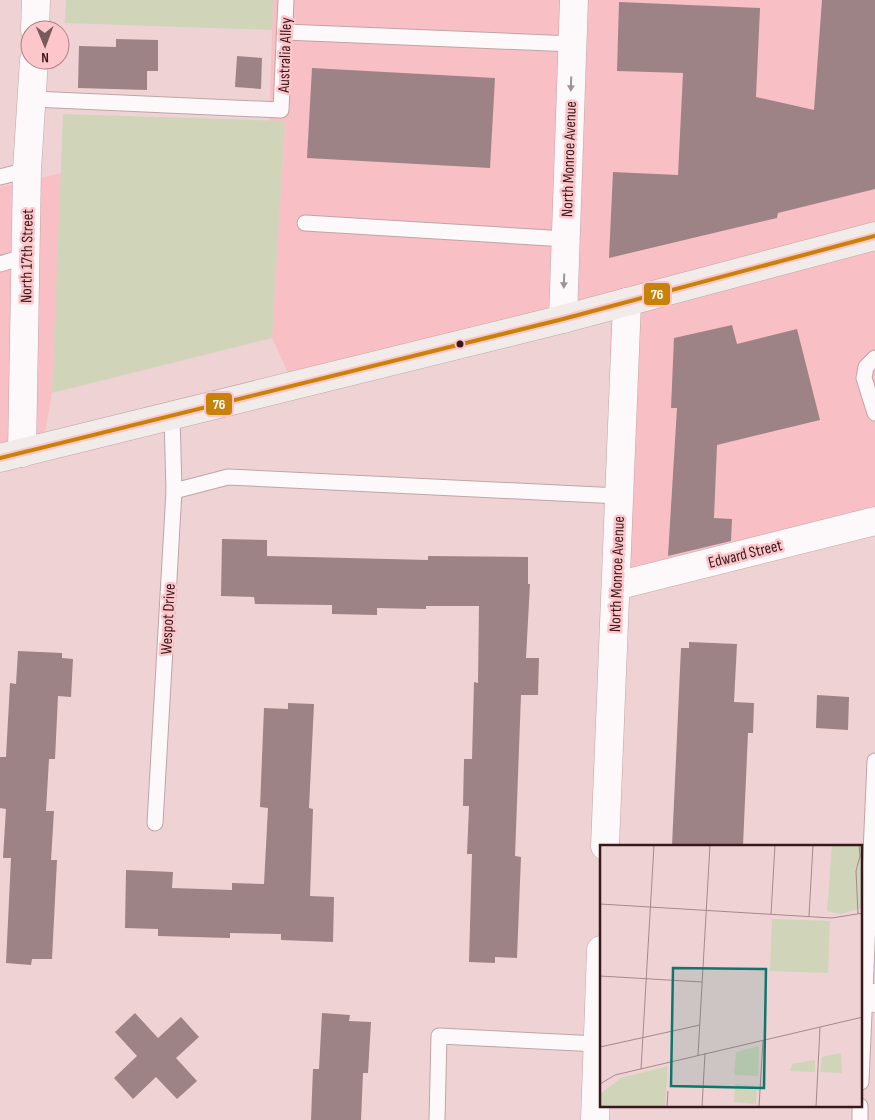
<svg xmlns="http://www.w3.org/2000/svg" width="875" height="1120" font-family="'Sofia Sans Condensed',sans-serif">
<style>
.built{fill:#f8c0c5}
.green{fill:#d0d4b9}
.building{fill:#9d8385}
.lines{fill:none;stroke-linecap:round;stroke-linejoin:round}
.lane-casing{stroke:#c0a4a6;stroke-width:17}
.street-casing{stroke:#c0a4a6;stroke-width:29}
.secondary-casing{stroke:#c0a4a6;stroke-width:29}
.lane{stroke:#fdf8f9;stroke-width:15}
.street{stroke:#fdf8f9;stroke-width:28}
.secondary{stroke:#f1ebe9;stroke-width:28}
.bus-1-casing{stroke:#fcc6ca;stroke-width:8}
.bus-1{stroke:#c78207;stroke-width:4}
.oneway{fill:#a49396}
.bus-dot{fill:#38181c;stroke:#fcc6ca;stroke-width:2}
.labels{text-anchor:middle;stroke-width:5;stroke-linejoin:round;paint-order:stroke}
.street-label{font-size:16px;fill:#38181c;stroke:#fcc6ca}
.inset-road{fill:none;stroke:#a6888a;stroke-width:1}
.view{fill:#0f766e;fill-opacity:0.15;stroke:#0f766e;stroke-width:2.5}
.inset-edge{fill:none;stroke:#38181c;stroke-width:2.5}
.line-badge{stroke:#fcc6ca;stroke-width:2}
.badge-label{font-size:14px;text-anchor:middle;font-weight:bold;fill:#fff}
</style>
<rect width="100%" height="100%" fill="#efd3d4"/>
<g class="built">
<polygon points="273,0 875,0 875,525 605,590 611,309 295,388 272,338 285,122 269,122"/>
<polygon points="61,173 52,393 41,455 0,465 0,187"/>
</g>
<g class="green">
<polygon points="66,0 273,0 272,30 65,23"/>
<polygon points="63,114 285,121 272,338 52,393"/>
</g>
<g class="building">
<polygon points="822,0 875,0 875,189 778,213 777,218 609,258 613,172 678,175 683,73 617,71 619,2 760,8 756,97 814,110"/>
<polygon points="116,39 158,40 158,71 147,71 147,90 78,88 79,46 116,47"/>
<polygon points="237,56 262,58 261,89 235,87"/>
<polygon points="312,68 495,78 490,168 307,158"/>
<polygon points="732,325 737,344 797,329 820,420 717,445 714,518 732,519 731,541 668,556 677,408 671,408 674,338"/>
<polygon points="222,539 267,540 267,556 428,560 428,556 528,557 528,584 530,584 526,658 539,658 538,695 521,695 515,856 521,857 517,958 495,957 495,963 469,962 472,854 467,854 469,806 463,806 464,759 472,759 474,682 478,683 479,606 426,606 426,609 377,608 377,615 332,614 332,605 255,604 254,597 221,596"/>
<polygon points="689,642 737,644 734,702 754,703 753,733 748,733 743,846 672,846 681,648 689,648"/>
<polygon points="18,651 62,653 62,658 73,659 71,697 58,696 55,759 49,759 46,811 54,811 51,860 57,860 52,959 32,959 31,965 6,963 11,858 3,858 6,809 0,808 0,757 6,757 10,683 16,684"/>
<polygon points="817,695 849,697 848,730 816,728"/>
<polygon points="288,703 314,704 309,808 313,809 310,896 334,897 333,942 281,940 281,934 230,933 230,938 158,936 158,929 125,928 126,870 173,872 172,888 232,890 232,883 264,884 268,808 260,807 264,708 288,709"/>
<polygon points="135,1013 158,1038 181,1017 199,1037 176,1058 197,1081 177,1099 156,1077 133,1099 114,1078 137,1056 115,1032"/>
<polygon points="322,1013 350,1015 349,1021 371,1022 368,1073 363,1073 361,1120 311,1120 313,1069 319,1069"/>
</g>
<g class="lines">
<defs>
<g id="lane">
<polyline points="285,32 573,44"/>
<polyline points="33,99 281,110 286,0"/>
<polyline points="0,177 27,170"/>
<polyline points="305,223 566,239"/>
<polyline points="0,264 26,256"/>
<polyline points="875,358 866,367 864,378 875,413"/>
<polyline points="174,491 228,477 619,496"/>
<polyline points="155,823 174,491 172,416"/>
<polyline points="861,1082 875,761"/>
<polyline points="437,1120 439,1036 598,1044"/>
<polyline points="860,1120 860,1106"/>
</g>
<g id="street">
<polyline points="35,30 36,0"/>
<polyline points="563,319 574,0"/>
<polyline points="22,453 27,170 34,60"/>
<polyline points="616,586 875,521"/>
<polyline points="605,846 627,302"/>
<polyline points="861,997 875,998"/>
<polyline points="595,1120 601,950"/>
</g>
<polyline id="secondary" points="0,458 563,319 875,236"/>
</defs>
<use href="#lane" class="lane-casing"/>
<use href="#street" class="street-casing"/>
<use href="#secondary" class="secondary-casing"/>
<use href="#lane" class="lane"/>
<use href="#street" class="street"/>
<use href="#secondary" class="secondary"/>
<defs>
<polyline id="bus-1" points="0,458 563,319 875,236"/>
</defs>
<use href="#bus-1" class="bus-1-casing"/>
<use href="#bus-1" class="bus-1"/>
</g>
<defs><path id="oneway-solid" d="M-6-.8H1V-3.2L6.5 0L1 3.2V.8H-6Z" transform="scale(1.25)"/></defs>
<g class="oneway">
<use href="#oneway-solid" transform="translate(571 84) rotate(92)"/>
<use href="#oneway-solid" transform="translate(564 281) rotate(92)"/>
</g>
<circle class="bus-dot" cx="460" cy="344" r="4.5"/>
<g class="labels">
<g class="street-label">
<text transform="translate(284 55) rotate(-88)" y="6">Australia Alley</text>
<text transform="translate(568 159) rotate(-88)" y="6">North Monroe Avenue</text>
<text transform="translate(26 256) rotate(-89)" y="6">North 17th Street</text>
<text transform="translate(745 553) rotate(-14)" y="6">Edward Street</text>
<text transform="translate(616 574) rotate(-88)" y="6">North Monroe Avenue</text>
<text transform="translate(167 619) rotate(-87)" y="6">Wespot Drive</text>
</g>
</g>
<g transform="translate(600 845)">
<rect width="262" height="262" fill="#efd3d4"/>
<path d="M232,0h30v63l-22,6 -13,-3zM172,74l58,2 -2,52 -58,-2zM159,201l-1,30 -24,-1 2,-23zM241,208l1,20 -22,-1 2,-15zM215,215v12l-25,-1 2,-7zM68,221l-3,41h-65v-13l21,-16zM135,239l22,2 -1,18 -22,-2z" fill="#d0d4b9"/>
<path class="inset-road" d="M0,59l232,14 31,-5M171,69l4,-69M258,69l-2,-43 4,-15 -1,-11M209,71l4,-71M0,131l102,6M0,202l100,-22M98,210l12,-210M41,224l13,-224M0,239l15,-9 248,-58M67,262l1,-16M102,262l3,-54M159,262l4,-67M216,262l4,-80"/>
<path class="view" d="M73,123l93,1 -2,119 -93,-2z"/>
<rect width="262" height="262" class="inset-edge"/>
</g>
<g class="line-badge">
<rect x="643" y="282" width="28" height="24" rx="5" fill="#c78207"/>
<rect x="205" y="392" width="28" height="24" rx="5" fill="#c78207"/>
</g>
<g class="badge-label">
<text x="657" y="299">76</text>
<text x="219" y="409">76</text>
</g>
<g transform="translate(45 45) rotate(179)"><circle r="24" fill="#fcc6ca" stroke="#ae8084"/>
<path d="M0-4L9 19L0 12L-9 19Z" fill="#78595c"/>
<text y="-8" font-size="14" font-weight="bold" text-anchor="middle" fill="#38181c">N</text>
</g>
</svg>
